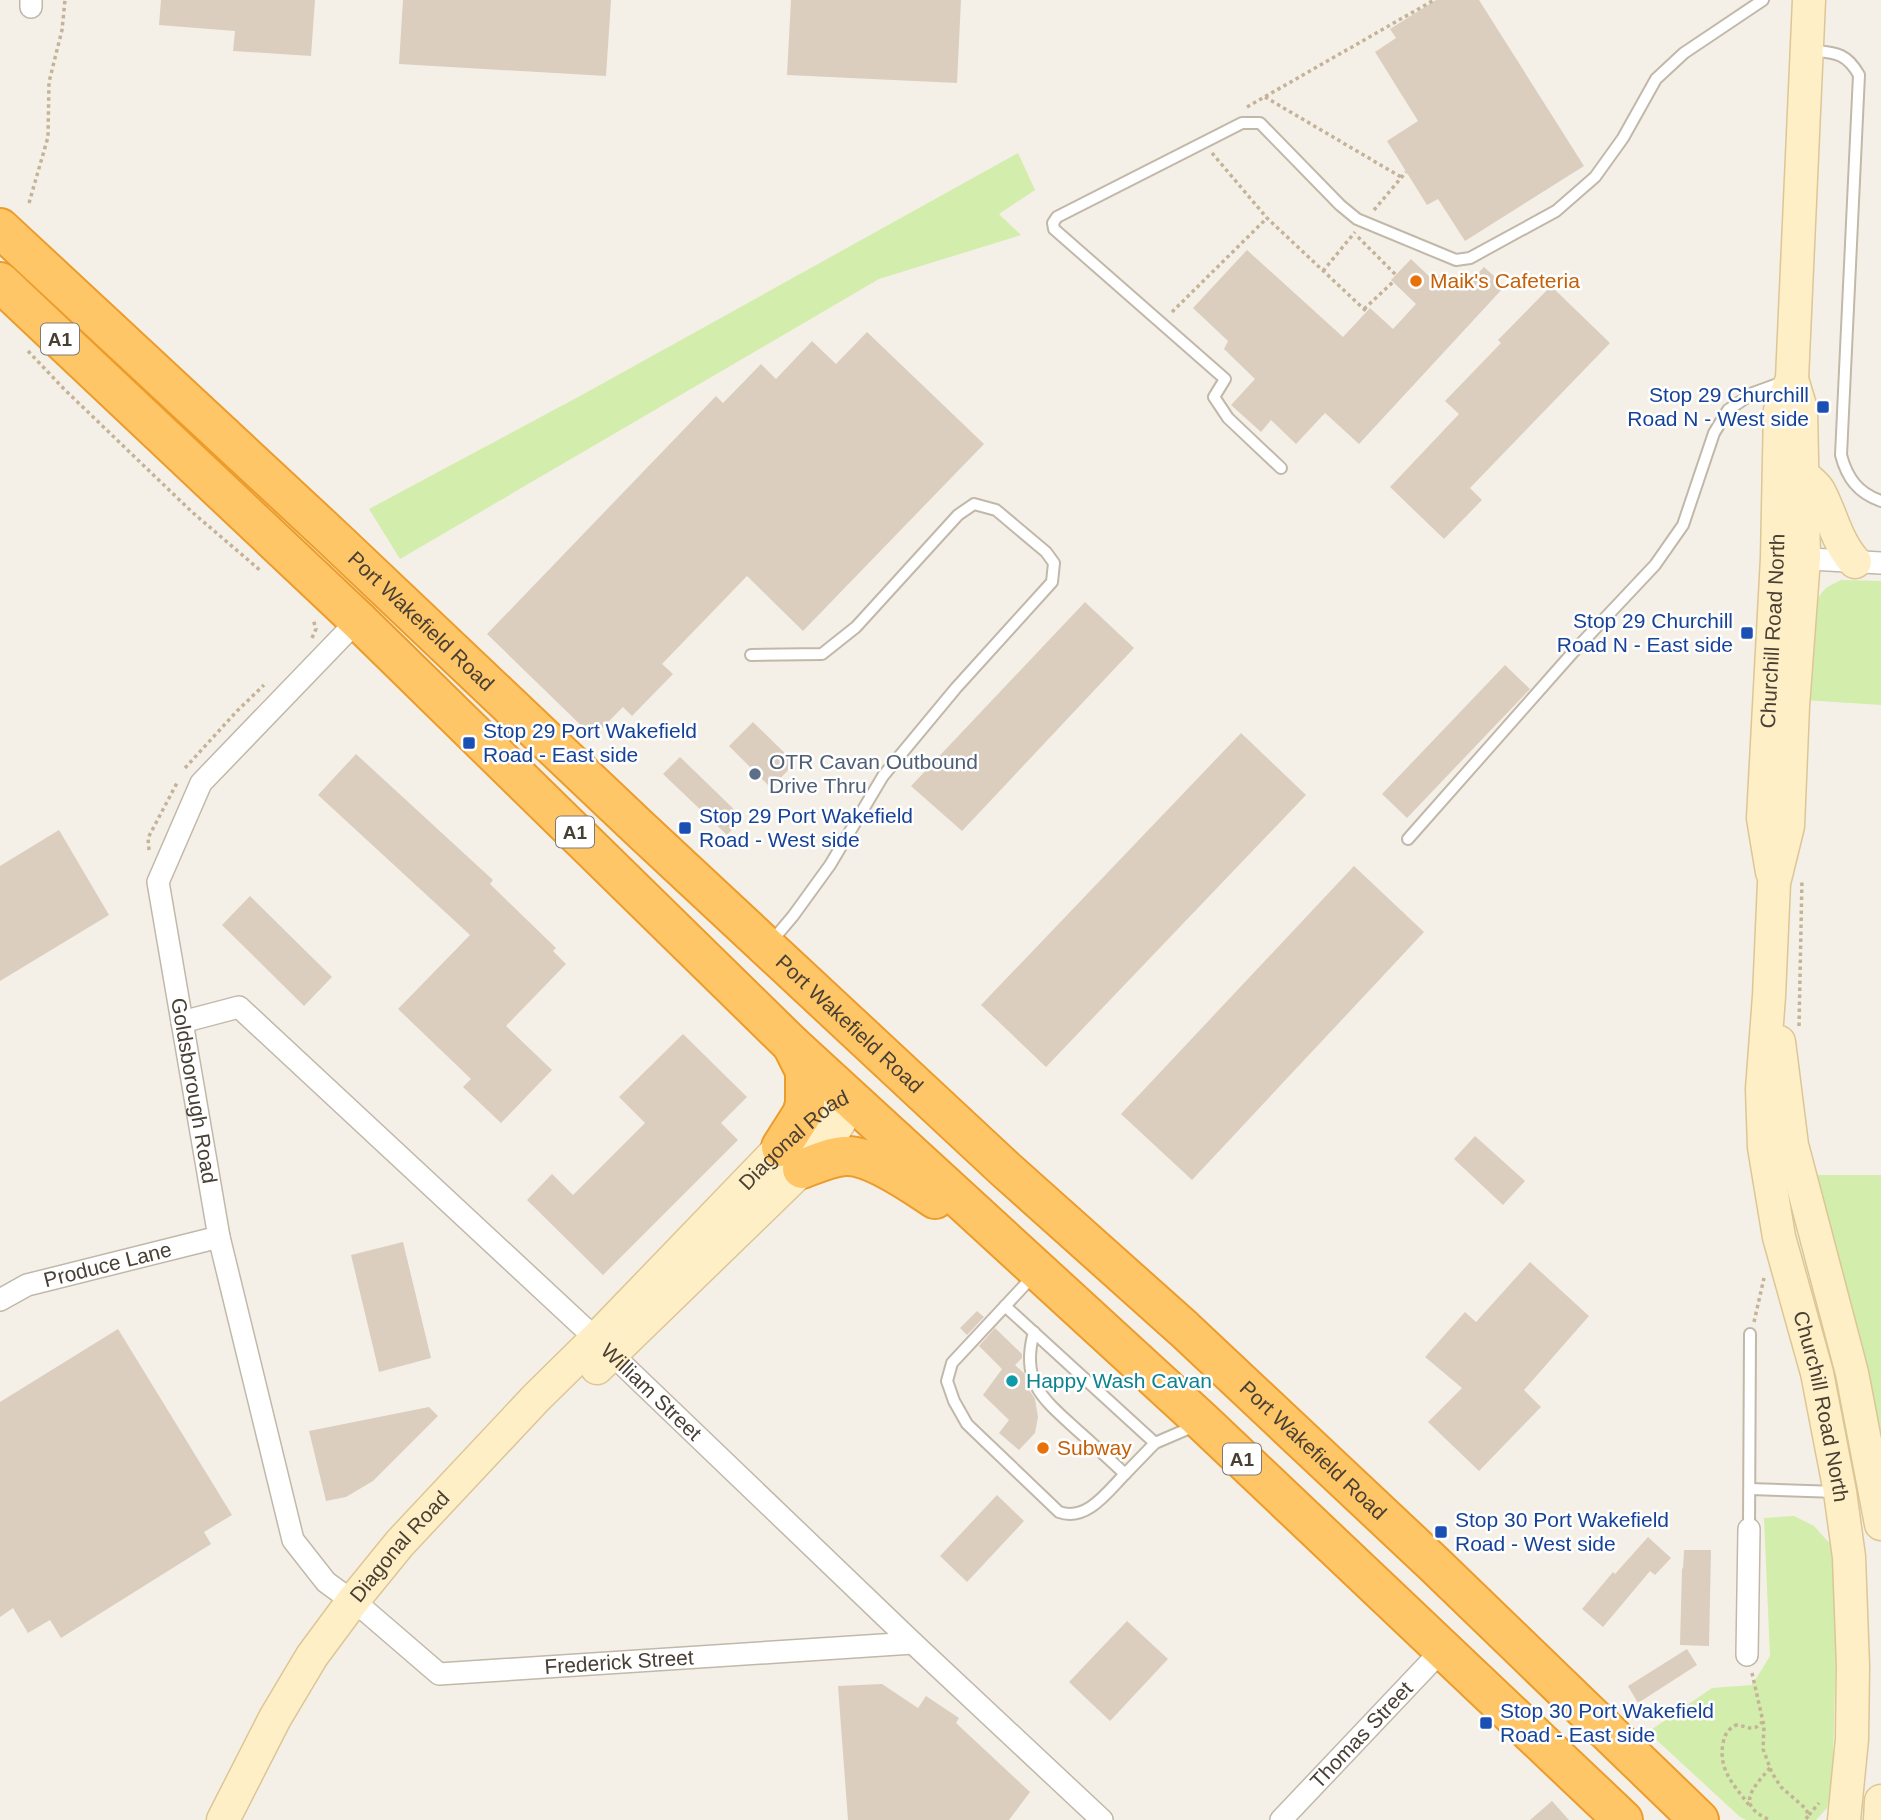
<svg xmlns="http://www.w3.org/2000/svg" width="1881" height="1820" font-family="Helvetica,sans-serif">
<style>
.green{fill:#d2edac}
.building{fill:#dbcebe}
.lines{fill:none;stroke-linecap:round;stroke-linejoin:round}
.lane-casing{stroke:#c1b8a9;stroke-width:14}
.street-casing{stroke:#c1b8a9;stroke-width:24}
.secondary-casing{stroke:#dcc695;stroke-width:35}
.highway-casing{stroke:#ec9c2a;stroke-width:42}
.path{stroke:#c5b398;stroke-width:3.5;stroke-dasharray:3.5 3.5;stroke-linecap:butt}
.lane{stroke:#fff;stroke-width:10}
.street{stroke:#fff;stroke-width:21}
.secondary{stroke:#ffefc7;stroke-width:32}
.highway{stroke:#ffc668;stroke-width:38}
.food-dot{fill:#e8710a;stroke:#fff;stroke-width:2.5}
.transit-dot{fill:#1a4fb4;stroke:#fff;stroke-width:2.5}
.service-dot{fill:#5c6f8a;stroke:#fff;stroke-width:2.5}
.culture-dot{fill:#0f9aa8;stroke:#fff;stroke-width:2.5}
.labels{text-anchor:middle;stroke-width:5;stroke-linejoin:round;paint-order:stroke}
.shield{fill:#fff;stroke:#807972;stroke-width:2}
.shield-label{font-size:19px;font-weight:bold;fill:#494035}
.food-label{font-size:21px;fill:#c56008;stroke:#fff;text-anchor:start}
.transit-label{font-size:21px;fill:#164399;stroke:#fff;text-anchor:start}
.street-label{font-size:21px;fill:#494035;stroke:#fff}
.service-label{font-size:21px;fill:#4e5e75;stroke:#fff;text-anchor:start}
.culture-label{font-size:21px;fill:#0d838f;stroke:#fff;text-anchor:start}
</style>
<rect width="100%" height="100%" fill="#f5f0e7"/>
<g class="green">
<polygon points="1018,153 1035,190 999,214 1021,235 879,279 400,559 369,509 580,396"/>
<path d="M1841,580l40,1v124l-77,-5c2,-30 0,-92 22,-112 4,-3 10,-5 15,-8z"/>
<polygon points="1800,1175 1881,1175 1881,1533"/>
<polygon points="1794,1516 1814,1526 1833,1547 1838,1590 1832,1787 1827,1808 1816,1820 1746,1820 1740,1817 1648,1732 1712,1688 1752,1685 1770,1656 1764,1518"/>
</g>
<g class="building">
<polygon points="161,0 315,0 311,56 233,51 235,31 159,25"/>
<polygon points="403,0 611,0 606,76 399,64"/>
<polygon points="791,0 961,0 957,83 787,75"/>
<polygon points="1436,0 1479,0 1584,166 1465,241 1438,199 1427,205 1387,141 1418,121 1375,52 1396,38 1390,29"/>
<polygon points="1247,250 1343,337 1370,308 1393,329 1416,304 1391,280 1411,259 1434,281 1444,271 1463,289 1484,267 1505,286 1359,444 1325,413 1296,444 1271,420 1261,432 1231,405 1255,379 1224,349 1228,341 1193,308"/>
<polygon points="1551,286 1610,343 1470,488 1482,500 1444,539 1390,487 1459,414 1445,401 1501,343 1498,340"/>
<polygon points="867,332 984,444 803,631 747,576 662,664 673,674 632,716 623,707 593,737 487,634 716,396 723,403 761,364 776,379 812,341 836,364"/>
<polygon points="1085,602 1134,648 962,831 911,786"/>
<polygon points="1505,665 1530,689 1407,818 1382,794"/>
<polygon points="753,722 795,763 771,788 729,746"/>
<polygon points="1241,733 1306,795 1046,1067 981,1005"/>
<polygon points="356,754 493,880 490,884 556,948 553,951 566,964 506,1026 552,1070 501,1123 463,1087 471,1079 398,1009 470,935 318,795"/>
<polygon points="680,757 743,818 727,835 663,774"/>
<polygon points="59,830 109,915 0,981 0,866"/>
<polygon points="1354,866 1424,932 1192,1180 1121,1114"/>
<polygon points="250,896 332,977 304,1006 222,925"/>
<polygon points="683,1034 747,1097 721,1123 738,1140 603,1275 527,1200 552,1174 573,1195 645,1123 619,1097"/>
<polygon points="1475,1136 1525,1181 1503,1205 1454,1159"/>
<polygon points="403,1242 431,1358 379,1372 351,1255"/>
<polygon points="1530,1262 1589,1316 1524,1390 1541,1407 1479,1471 1428,1422 1462,1388 1425,1357 1465,1312 1476,1322"/>
<polygon points="977,1311 984,1317 967,1335 960,1328"/>
<polygon points="995,1328 1022,1354 1022,1358 1015,1365 1024,1373 1030,1391 1035,1399 1038,1417 1035,1433 1019,1450 999,1433 1009,1420 983,1395 1002,1369 979,1346"/>
<polygon points="118,1329 232,1515 204,1532 211,1544 61,1638 50,1620 28,1633 13,1608 0,1617 0,1402"/>
<polygon points="429,1407 438,1416 373,1481 346,1497 326,1501 309,1431"/>
<polygon points="997,1495 1024,1521 967,1582 940,1556"/>
<polygon points="1648,1537 1671,1558 1655,1575 1650,1571 1603,1627 1582,1609 1613,1572 1615,1574"/>
<polygon points="1684,1550 1711,1550 1709,1646 1680,1645 1682,1568 1683,1569"/>
<polygon points="1127,1621 1168,1659 1110,1721 1069,1682"/>
<polygon points="1687,1649 1697,1665 1638,1703 1628,1686"/>
<polygon points="882,1684 918,1708 926,1696 959,1718 956,1723 1030,1792 1009,1820 848,1820 838,1686"/>
<polygon points="1552,1801 1569,1820 1530,1820"/>
</g>
<g class="lines">
<defs>
<g id="lane">
<path d="M1810,50c25,3 36,2 49,25l-18,380c6,23 17,38 40,46"/>
<polyline points="1281,468 1228,418 1214,397 1225,379 1054,229 1053,223 1057,217 1242,123 1260,123 1340,205 1357,219 1456,260 1470,258 1556,211 1595,177 1623,138 1656,79 1684,53 1763,0"/>
<polyline points="751,655 822,654 856,627 958,515 974,504 996,510 1046,552 1054,563 1052,582 956,688 883,776 830,865 793,916 771,942"/>
<polyline points="1408,839 1575,650 1655,565 1683,525 1714,433 1728,410 1753,393 1786,381"/>
<path d="M1034,1275l-82,88 -5,18 7,20 13,23 92,88c28,10 49,-21 66,-38"/>
<polyline points="1005,1306 1155,1443"/>
<path d="M1034,1332c-14,50 9,67 43,98 16,14 32,29 48,44l30,-31 42,-18"/>
<polyline points="1750,1489 1837,1492"/>
<polyline points="1749,1529 1750,1334"/>
</g>
<g id="street">
<polyline points="31,7 31,0"/>
<polyline points="1793,558 1881,563"/>
<path id="s1" d="M358,620l-157,163 -43,99 61,355 74,303 33,42 41,30 72,62 474,-31"/>
<path id="s2" d="M182,1022l57,-15 357,332 317,304 189,177"/>
<path id="s3" d="M0,1300l27,-15 192,-48"/>
<polyline points="1747,1655 1749,1529"/>
<path id="s4" d="M1281,1820l162,-171"/>
</g>
<g id="secondary">
<path id="s5" d="M1792,379l9,30 3,149 -11,148 -5,120 -14,57 -5,113 -7,93 2,58 15,90 38,136 23,119 9,65 4,109 -1,73 -8,81"/>
<path d="M1803,475c5,5 12,9 16,16 13,24 17,50 36,71"/>
<path id="s6" d="M1772,872l-9,-54 14,-260 3,-148 12,-31 17,-379"/>
<polyline points="1779,1042 1792,1145 1852,1373 1881,1524"/>
<path d="M597,1368l205,-199c12,-14 35,-38 42,-56 2,-5 3,-11 4,-17"/>
<path id="s7" d="M223,1820l52,-102 37,-62 40,-54 48,-59 136,-145 60,-59 185,-192 50,-43 17,-8"/>
<polyline points="1880,1820 1881,1801"/>
</g>
<g id="highway">
<path id="s8" d="M0,228l331,308 308,292 366,341 179,160 250,235 265,256"/>
<polyline points="0,282 358,620 792,1045 1203,1422 1623,1820"/>
<polyline points="781,1147 802,1114 805,1104 805,1071 792,1045"/>
<path d="M802,1169c13,-5 28,-12 43,-13 26,-2 69,29 90,43"/>
</g>
</defs>
<use href="#lane" class="lane-casing"/>
<use href="#street" class="street-casing"/>
<use href="#secondary" class="secondary-casing"/>
<use href="#highway" class="highway-casing"/>
<g class="path">
<polyline points="1265,97 1401,177"/>
<polyline points="1247,107 1434,0"/>
<polyline points="1212,153 1267,218 1367,312"/>
<polyline points="29,203 48,137 49,82 62,30 65,0"/>
<polyline points="1374,210 1406,172"/>
<polyline points="1358,237 1396,275"/>
<polyline points="1323,271 1355,232"/>
<polyline points="1364,309 1393,282"/>
<polyline points="1172,312 1267,218"/>
<polyline points="28,351 64,389 192,512 261,571"/>
<polyline points="312,638 316,629 313,619"/>
<polyline points="185,768 237,711 264,685"/>
<polyline points="149,850 148,838 178,781"/>
<polyline points="1799,1026 1802,879"/>
<polyline points="1754,1322 1764,1278"/>
<polyline points="1752,1673 1764,1726 1763,1749 1772,1773 1781,1787 1805,1808 1809,1815 1805,1820"/>
<path d="M1770,1768c-18,21 -35,37 0,52"/>
<path d="M1749,1805c-15,-20 -31,-35 -26,-62 2,-9 5,-14 13,-18 12,1 17,8 26,-3"/>
<polyline points="1809,1815 1819,1803"/>
</g>
<use href="#lane" class="lane"/>
<use href="#street" class="street"/>
<use href="#secondary" class="secondary"/>
<use href="#highway" class="highway"/>
</g>
<g class="food-dot">
<circle cx="1416" cy="281" r="7"/>
<circle cx="1043" cy="1448" r="7"/>
</g>
<g class="transit-dot">
<rect x="1816" y="400" width="14" height="14" rx="3.5"/>
<rect x="1740" y="626" width="14" height="14" rx="3.5"/>
<rect x="462" y="736" width="14" height="14" rx="3.5"/>
<rect x="678" y="821" width="14" height="14" rx="3.5"/>
<rect x="1434" y="1525" width="14" height="14" rx="3.5"/>
<rect x="1479" y="1716" width="14" height="14" rx="3.5"/>
</g>
<circle class="service-dot" cx="755" cy="774" r="7"/>
<circle class="culture-dot" cx="1012" cy="1381" r="7"/>
<g class="labels">
<g class="shield">
<rect x="41" y="323.5" width="38" height="31" rx="5"/>
<rect x="556" y="816.5" width="38" height="31" rx="5"/>
<rect x="1223" y="1443.5" width="38" height="31" rx="5"/>
</g>
<g class="shield-label">
<text x="60" y="346">A1</text>
<text x="575" y="839">A1</text>
<text x="1242" y="1466">A1</text>
</g>
<g class="food-label">
<text x="1430" y="288">Maik's Cafeteria</text>
<text x="1057" y="1455">Subway</text>
</g>
<g class="transit-label">
<text x="1809" y="402" text-anchor="end">Stop 29 Churchill<tspan x="1809" dy="24">Road N - West side</tspan></text>
<text x="1733" y="628" text-anchor="end">Stop 29 Churchill<tspan x="1733" dy="24">Road N - East side</tspan></text>
<text x="483" y="738">Stop 29 Port Wakefield<tspan x="483" dy="24">Road - East side</tspan></text>
<text x="699" y="823">Stop 29 Port Wakefield<tspan x="699" dy="24">Road - West side</tspan></text>
<text x="1455" y="1527">Stop 30 Port Wakefield<tspan x="1455" dy="24">Road - West side</tspan></text>
<text x="1500" y="1718">Stop 30 Port Wakefield<tspan x="1500" dy="24">Road - East side</tspan></text>
</g>
<g class="street-label">
<text dy="7" stroke="none"><textPath href="#s8" startOffset="576">Port Wakefield Road</textPath></text>
<text dy="7" stroke="none"><textPath href="#s6" startOffset="242">Churchill Road North</textPath></text>
<text dy="7" stroke="none"><textPath href="#s8" startOffset="1164">Port Wakefield Road</textPath></text>
<text dy="7" stroke="none"><textPath href="#s1" startOffset="546">Goldsborough Road</textPath></text>
<text dy="7" stroke="none"><textPath href="#s7" startOffset="894">Diagonal Road</textPath></text>
<text dy="7" stroke="none"><textPath href="#s3" startOffset="114">Produce Lane</textPath></text>
<text dy="7" stroke="none"><textPath href="#s2" startOffset="623">William Street</textPath></text>
<text dy="7" stroke="none"><textPath href="#s5" startOffset="1038">Churchill Road North</textPath></text>
<text dy="7" stroke="none"><textPath href="#s8" startOffset="1794">Port Wakefield Road</textPath></text>
<text dy="7" stroke="none"><textPath href="#s7" startOffset="327">Diagonal Road</textPath></text>
<text dy="7" stroke="none"><textPath href="#s1" startOffset="1386">Frederick Street</textPath></text>
<text dy="7" stroke="none"><textPath href="#s4" startOffset="117">Thomas Street</textPath></text>
</g>
<g class="service-label">
<text x="769" y="769">OTR Cavan Outbound<tspan x="769" dy="24">Drive Thru</tspan></text>
</g>
<g class="culture-label">
<text x="1026" y="1388">Happy Wash Cavan</text>
</g>
</g>
</svg>
